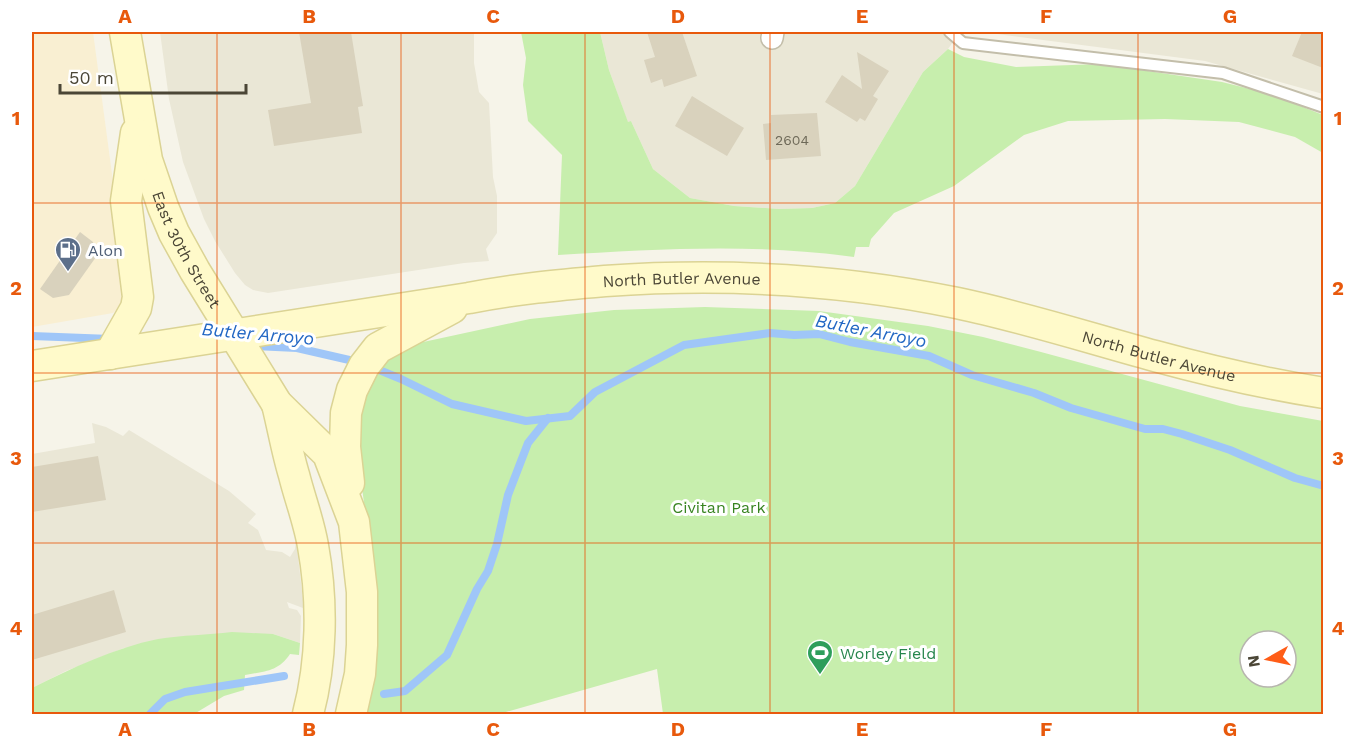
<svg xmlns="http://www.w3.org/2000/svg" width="1355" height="746" font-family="'Work Sans',sans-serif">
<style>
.residential{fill:#eae7d6}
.commercial{fill:#f9efd2}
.green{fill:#c7eead;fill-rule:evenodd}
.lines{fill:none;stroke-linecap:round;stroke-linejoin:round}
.stream{stroke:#9fc6f8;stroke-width:8}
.building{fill:#d9d2bd}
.lane-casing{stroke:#c3beaa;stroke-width:14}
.street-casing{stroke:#c3beaa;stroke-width:24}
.secondary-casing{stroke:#dbd394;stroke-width:33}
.lane{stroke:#fff;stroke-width:10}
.street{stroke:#fff;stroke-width:21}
.secondary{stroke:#fffaca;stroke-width:30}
.grid{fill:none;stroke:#e8590c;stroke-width:1.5;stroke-opacity:0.55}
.labels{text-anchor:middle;stroke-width:6;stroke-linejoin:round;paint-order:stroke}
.number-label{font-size:14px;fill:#6e6958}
.street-label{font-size:16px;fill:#4b4636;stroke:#fff}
.service-label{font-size:16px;fill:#4e5e75;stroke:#fff;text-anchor:start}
.park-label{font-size:16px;fill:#388421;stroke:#fff}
.leisure-label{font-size:16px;fill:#27864d;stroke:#fff;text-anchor:start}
.water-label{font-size:18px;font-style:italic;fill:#2267c4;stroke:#fff}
.neatline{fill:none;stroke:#e8590c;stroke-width:2}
.grid-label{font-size:20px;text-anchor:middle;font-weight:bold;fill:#e8590c}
</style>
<rect width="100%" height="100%" fill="#f6f4e9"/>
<g class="residential">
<polygon points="160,32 474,32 474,63 479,92 489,103 493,177 497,196 497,233 486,249 489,261 464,263 268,293 253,290 245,285 235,273 215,241 204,219 183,162 169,99"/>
<polygon points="600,32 960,32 948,49 923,72 855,186 835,203 812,208 779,209 734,206 690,198 653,169 631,121 628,123 609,70"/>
<polygon points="982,32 1323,32 1323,94 1205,61"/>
<polygon points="92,423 106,427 123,436 129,430 229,491 256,514 248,523 258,530 266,550 282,552 290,557 295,549 296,540 305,617 303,608 287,602 289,608 297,610 301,616 300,643 273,634 124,648 66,671 32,688 32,454 95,443"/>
</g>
<polygon class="commercial" points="32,32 93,32 127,286 121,306 113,313 32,327"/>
<g class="green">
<path d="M521,32h79l9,38 19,52 3,-1 22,48 37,29 44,8 45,3 33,-1 23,-5 20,-17 68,-114 25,-23 16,8 52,10 84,-3 122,18 48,12 53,21v38l-28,-16 -56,-15 -74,-3 -97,2 -44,14 -70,51 -60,27 -23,26 -2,8h-13l-2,10c-98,-14 -198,-8 -296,-2l4,-100 -34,-34 -5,-36 3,-27z"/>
<path d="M705,307l114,4 109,15 55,11 58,15 199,54 83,15v293h-660l-6,-45 -158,45h-133l3,-11 4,-135 -11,-80 -6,-77 25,-49 33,-18 116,-25 84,-9zM1250,641h36v36h-36z"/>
<path d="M232,632l41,2 27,9 -1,12 -9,-1c-12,18 -25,17 -45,21l-1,15 -20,6 -30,18h-162v-26c40,-20 82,-40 126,-49 24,-4 50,-4 74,-7z"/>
</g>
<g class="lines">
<g class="stream">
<polyline points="32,336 111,339"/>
<polyline points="252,346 297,348 358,362"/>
<polyline points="372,367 401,379 452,404 526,421 570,416 595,392 684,345 770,333 794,335 819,334 850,342 929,356 972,375 1034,393 1071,408 1145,429 1163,429 1182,434 1230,450 1295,478 1324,486"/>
<polyline points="384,694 405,691 447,655 477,589 488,571 497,544 508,495 528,443 548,418"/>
<polyline points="150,714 165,699 185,692 284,676"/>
</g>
</g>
<g class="building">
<polygon points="299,32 351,32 363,106 358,107 362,133 274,146 268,110 311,103"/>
<polygon points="647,32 682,32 697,76 664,87 662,79 651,83 644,60 655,57"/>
<polygon points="1302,32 1323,32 1323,68 1292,56"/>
<polygon points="857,52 889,71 873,96 878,99 865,121 860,118 857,122 825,102 842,75 862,89"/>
<polygon points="692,96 744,128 727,156 675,126"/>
<polygon points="817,113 821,156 766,160 763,124 771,123 771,115"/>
<polygon points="80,232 93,242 96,257 69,295 53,298 40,289"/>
<polygon points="98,456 106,500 32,512 32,467"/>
<polygon points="114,590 126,632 32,660 32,615"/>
</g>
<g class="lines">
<defs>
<polyline id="lane" points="950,32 963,43 1223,73 1324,107"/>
<polyline id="street" points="772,38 773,32"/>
<g id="secondary">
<path id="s1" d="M125,32l22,128 16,47 11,26 21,38 82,133 51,50 26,68 8,70v53l-2,29 -9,40"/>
<polyline points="110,354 136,308 138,297 126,201 136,133"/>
<path id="s2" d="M32,366l437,-68c45,-9 90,-13 136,-17 117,-8 237,-2 352,22 67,14 132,35 198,53 55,15 112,28 169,37"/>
<path d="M277,404c6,24 10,48 17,71 6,24 15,47 19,71 10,55 9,115 -5,168"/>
<polyline points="349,483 345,447 346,413 352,390 364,366 378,348 452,308"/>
</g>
</defs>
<use href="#lane" class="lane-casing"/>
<use href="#street" class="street-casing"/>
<use href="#secondary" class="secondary-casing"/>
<use href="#lane" class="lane"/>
<use href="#street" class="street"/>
<use href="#secondary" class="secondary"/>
</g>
<path class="grid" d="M217,32v682M401,32v682M585,32v682M770,32v682M954,32v682M1138,32v682M32,203h1292M32,373h1292M32,543h1292"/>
<defs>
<symbol id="fuel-pin" viewBox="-11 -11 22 30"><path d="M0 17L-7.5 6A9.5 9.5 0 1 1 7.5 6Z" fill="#5c6f8a" stroke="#fff"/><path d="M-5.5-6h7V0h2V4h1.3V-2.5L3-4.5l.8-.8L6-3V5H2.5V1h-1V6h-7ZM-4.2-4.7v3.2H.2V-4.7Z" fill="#fff"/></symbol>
<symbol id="stadium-pin" viewBox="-11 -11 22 30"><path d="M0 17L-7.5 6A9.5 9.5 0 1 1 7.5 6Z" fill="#2e9e5b" stroke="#fff"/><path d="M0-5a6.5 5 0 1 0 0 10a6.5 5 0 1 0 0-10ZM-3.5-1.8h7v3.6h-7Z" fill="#fff"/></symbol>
</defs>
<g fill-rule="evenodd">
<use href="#fuel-pin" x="53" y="235" width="30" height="40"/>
<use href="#stadium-pin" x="805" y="638" width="30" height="40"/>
</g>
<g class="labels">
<g class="number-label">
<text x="792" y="145">2604</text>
</g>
<g class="street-label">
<text dy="6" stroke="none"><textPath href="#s1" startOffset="228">East 30th Street</textPath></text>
<text dy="6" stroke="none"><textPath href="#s2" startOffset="656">North Butler Avenue</textPath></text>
<text dy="6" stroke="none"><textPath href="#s2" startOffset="1142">North Butler Avenue</textPath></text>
</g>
<g class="service-label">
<text x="88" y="256">Alon</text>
</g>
<g class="park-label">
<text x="719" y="513">Civitan Park</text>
</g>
<g class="leisure-label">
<text x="840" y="659">Worley Field</text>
</g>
<g class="water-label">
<text transform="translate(871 331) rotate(11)" y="6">Butler Arroyo</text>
<text transform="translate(258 334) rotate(5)" y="6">Butler Arroyo</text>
</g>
</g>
<rect width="1355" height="746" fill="none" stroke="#ffffff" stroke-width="66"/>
<g transform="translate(1268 659) rotate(261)"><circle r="28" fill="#ffffff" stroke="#b7b5af" stroke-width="1.5"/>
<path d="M0-4.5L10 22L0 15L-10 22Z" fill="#ff5d17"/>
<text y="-9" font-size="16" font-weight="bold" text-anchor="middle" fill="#4b4636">N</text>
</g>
<path d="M60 84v9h186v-9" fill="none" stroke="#4b4636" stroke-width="3"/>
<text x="69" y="84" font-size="18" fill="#4b4636" stroke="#ffffff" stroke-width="4.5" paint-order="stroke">50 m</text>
<rect x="33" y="33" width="1289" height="680" class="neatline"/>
<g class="grid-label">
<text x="125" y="23">A</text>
<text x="309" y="23">B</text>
<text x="493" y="23">C</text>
<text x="678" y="23">D</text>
<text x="862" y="23">E</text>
<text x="1046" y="23">F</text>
<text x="1230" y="23">G</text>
<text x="16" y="125">1</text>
<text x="1338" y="125">1</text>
<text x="16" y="295">2</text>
<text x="1338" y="295">2</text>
<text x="16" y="465">3</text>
<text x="1338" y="465">3</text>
<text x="16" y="635">4</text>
<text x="1338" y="635">4</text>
<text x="125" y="736">A</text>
<text x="309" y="736">B</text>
<text x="493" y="736">C</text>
<text x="678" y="736">D</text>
<text x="862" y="736">E</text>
<text x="1046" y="736">F</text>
<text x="1230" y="736">G</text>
</g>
</svg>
